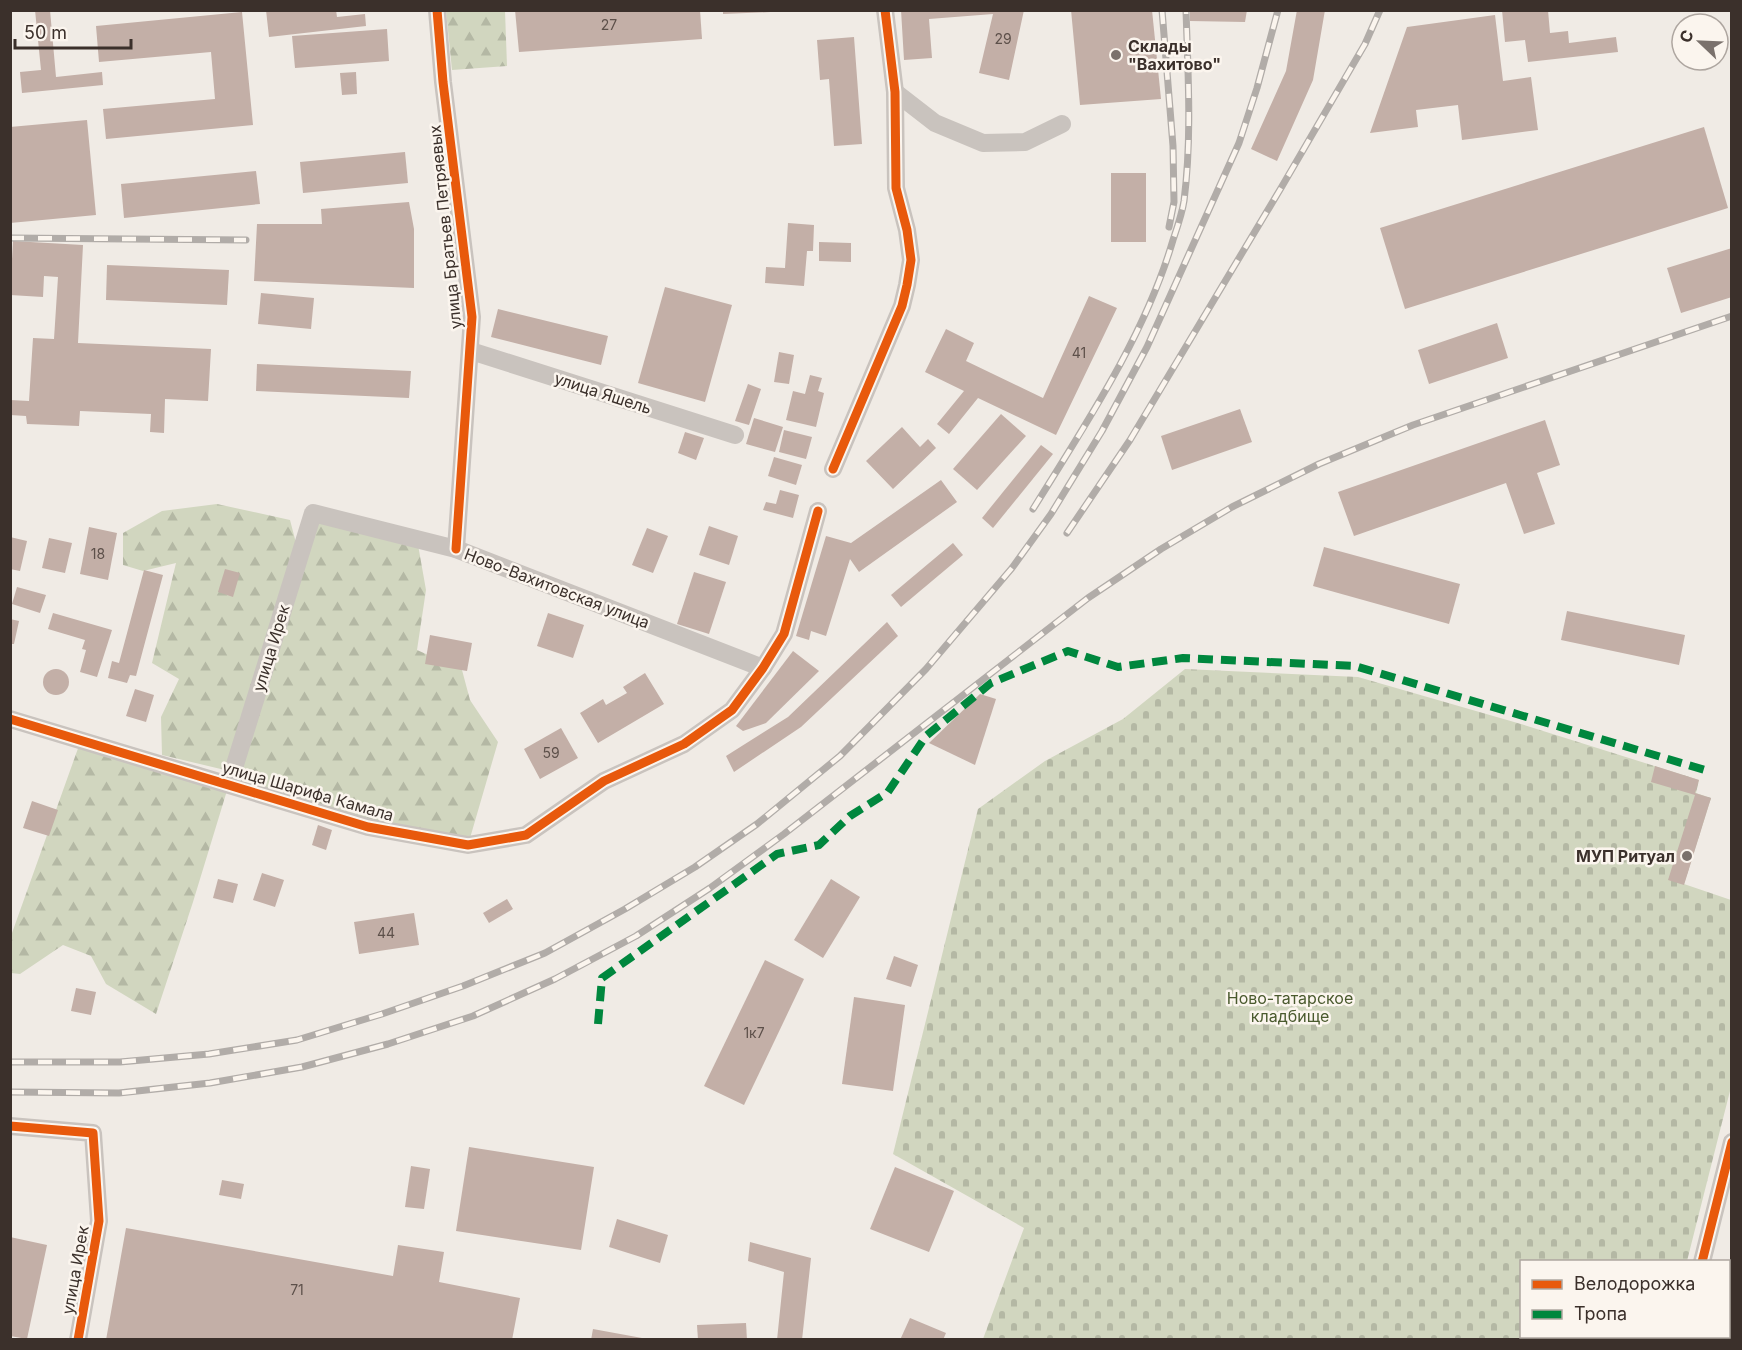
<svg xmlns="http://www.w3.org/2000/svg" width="1742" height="1350" font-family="Inter,sans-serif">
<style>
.forest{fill:url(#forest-firs)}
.cemetery{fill:url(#cemetery-stones)}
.building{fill:#c3afa7}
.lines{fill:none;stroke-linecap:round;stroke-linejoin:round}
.street{stroke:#c9c3be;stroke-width:18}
.rail-casing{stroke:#b1aca8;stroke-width:7}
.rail{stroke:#fbf5ee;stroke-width:4.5;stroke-dasharray:14;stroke-linecap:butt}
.quiet{stroke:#00873e;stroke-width:8;stroke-dasharray:15 8;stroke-linecap:butt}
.cycleway-casing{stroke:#fbf5ee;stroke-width:13}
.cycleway{stroke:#e8590c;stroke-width:9}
.poi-dot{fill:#7a716c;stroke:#fbf5ee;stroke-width:2}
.labels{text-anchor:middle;stroke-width:5;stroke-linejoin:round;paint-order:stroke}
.number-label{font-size:14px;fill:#5d504a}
.poi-label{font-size:16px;font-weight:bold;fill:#3b302b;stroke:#fbf5ee;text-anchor:start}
.street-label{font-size:16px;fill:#3b302b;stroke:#fbf5ee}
.park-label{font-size:16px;fill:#4a5a2e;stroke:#fbf5ee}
</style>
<defs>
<pattern id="forest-firs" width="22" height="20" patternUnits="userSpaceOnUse" patternTransform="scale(1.5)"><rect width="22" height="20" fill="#d1d6bf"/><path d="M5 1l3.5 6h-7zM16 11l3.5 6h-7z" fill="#b4b8a4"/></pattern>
<pattern id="cemetery-stones" width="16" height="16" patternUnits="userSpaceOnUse" patternTransform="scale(1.5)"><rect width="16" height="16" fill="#d1d6bf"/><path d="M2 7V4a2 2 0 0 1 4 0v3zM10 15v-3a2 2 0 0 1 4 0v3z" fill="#b4b8a4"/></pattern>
</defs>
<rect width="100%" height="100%" fill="#f0ebe5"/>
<g class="forest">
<polygon points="446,11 505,11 507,66 452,70"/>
<polygon points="217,504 290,520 296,543 225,770 162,755 161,717 179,679 152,663 176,563 143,571 123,565 123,533 162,511"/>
<polygon points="313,513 417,539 426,590 417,650 462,670 470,700 498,742 468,845 229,784 193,902 156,1014 106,984 91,956 63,945 20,974 11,973 11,933 12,933 81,740 229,784"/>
</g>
<polygon class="cemetery" points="1185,669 1358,677 1521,724 1699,780 1696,793 1711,798 1684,884 1731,900 1731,1087 1687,1261 1522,1262 1522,1336 1668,1337 1667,1339 983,1339 1024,1228 893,1154 978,809 1045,761 1123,719"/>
<g class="building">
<polygon points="35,10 50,10 56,77 102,72 103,85 22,93 20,72 41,70"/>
<polygon points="266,10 336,10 337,17 365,14 366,26 269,37"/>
<polygon points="515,10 700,10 702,39 519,52"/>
<polygon points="723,10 771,10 771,12 723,14"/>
<polygon points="901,10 1024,10 1009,80 979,73 993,14 929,19 932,58 904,60"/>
<polygon points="1071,10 1152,10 1161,99 1080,105"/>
<polygon points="1190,10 1247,10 1245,22 1190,21"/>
<polygon points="1297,10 1325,10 1313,80 1277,161 1251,149 1286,71"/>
<polygon points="1502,10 1548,10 1550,33 1568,31 1569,43 1616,37 1618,52 1528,62 1525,40 1505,42"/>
<polygon points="242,12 253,125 106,139 103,109 215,99 211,52 99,62 96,26"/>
<polygon points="1495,15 1503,81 1531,77 1538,130 1462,140 1458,105 1416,110 1418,127 1370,133 1407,27"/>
<polygon points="387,29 389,61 295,68 292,36"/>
<polygon points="854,37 862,144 834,146 829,79 820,80 817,40"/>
<polygon points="356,72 357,94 342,95 340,73"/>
<polygon points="87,120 96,215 10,223 10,127"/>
<polygon points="1704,127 1728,208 1405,309 1380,228"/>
<polygon points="405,152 408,183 303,193 300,162"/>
<polygon points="256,171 260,204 124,218 121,184"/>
<rect x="1111" y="173" width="35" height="69"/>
<polygon points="409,202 414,229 414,288 254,281 257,224 322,224 321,209"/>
<polygon points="788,223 814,225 813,251 807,251 804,286 765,283 766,267 785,268"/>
<polygon points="13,241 83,245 78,343 211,349 208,401 165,399 164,433 150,432 151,414 80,411 79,426 27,424 26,416 10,415 10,400 29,401 33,338 54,339 58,277 44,276 43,297 10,295"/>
<polygon points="819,242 851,243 851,262 819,261"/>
<polygon points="1732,248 1732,297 1681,313 1667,268"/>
<polygon points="107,265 229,270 227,305 106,300"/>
<polygon points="665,287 732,305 705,402 638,383"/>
<polygon points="261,293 314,298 311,329 258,324"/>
<polygon points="1089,296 1117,308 1056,435 978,398 949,434 937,424 964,391 925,372 946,329 974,343 966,361 1043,398"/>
<polygon points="498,309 608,336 601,365 491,337"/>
<polygon points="1497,323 1508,358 1429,384 1418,350"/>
<polygon points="779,352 794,355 789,384 774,382"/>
<polygon points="257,364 411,371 409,398 256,391"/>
<polygon points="810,375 822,378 818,391 824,393 816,427 786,420 793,391 805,394"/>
<polygon points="748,384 761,389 749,425 735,421"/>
<polygon points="1240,409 1252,442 1172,470 1161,436"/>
<polygon points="1001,414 1026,436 977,490 953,469"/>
<polygon points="754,418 783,427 775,452 746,444"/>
<polygon points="1545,420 1560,465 1537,473 1555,524 1524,534 1506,483 1354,536 1338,492"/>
<polygon points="902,427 920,447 928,439 936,448 893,489 866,461"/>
<polygon points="784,430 812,437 806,459 779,452"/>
<polygon points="685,432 704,438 696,460 678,453"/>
<polygon points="1041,445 1053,454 993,528 982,518"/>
<polygon points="774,457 802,465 796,485 768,476"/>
<polygon points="941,480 957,502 859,572 850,559 826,636 811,631 809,640 796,636 826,536 851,543"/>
<polygon points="780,490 799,495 793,518 763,510 766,502 776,504"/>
<polygon points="709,526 738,536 729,565 699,555"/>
<polygon points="89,527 117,533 108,580 80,574"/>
<polygon points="647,528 668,536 653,573 632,565"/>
<polygon points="10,537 27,541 20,571 10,569"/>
<polygon points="49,538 72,543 65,573 42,568"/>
<polygon points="953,543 963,555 901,607 891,595"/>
<polygon points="1324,547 1460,584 1449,624 1313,586"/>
<polygon points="225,569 240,573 233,597 218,592"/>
<polygon points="144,570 163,575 136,676 130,675 127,683 108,678 112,661 119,663"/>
<polygon points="694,572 726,582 709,634 677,624"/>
<polygon points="17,587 46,595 40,613 12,604"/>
<polygon points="1567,611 1685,635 1679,665 1561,640"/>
<polygon points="53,613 112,630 97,677 80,672 86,650 82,649 85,640 48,629"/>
<polygon points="548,613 584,625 573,658 537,646"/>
<polygon points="10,619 19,621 14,644 10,644"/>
<polygon points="887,622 898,636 801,727 734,772 726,756 788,717"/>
<polygon points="430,635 472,643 467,671 425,664"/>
<polygon points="793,651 819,671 766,723 743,731 736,726"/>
<circle cx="56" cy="682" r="13"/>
<polygon points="645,673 664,704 598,743 580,713 603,699 606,705 627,693 623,687"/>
<polygon points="135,689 154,695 146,722 126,716"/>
<polygon points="980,694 996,699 975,765 929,743"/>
<polygon points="561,728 578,758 540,779 524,749"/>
<polygon points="1655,766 1699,780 1695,793 1711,798 1684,885 1668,880 1695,795 1651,782"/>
<polygon points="32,801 58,810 49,836 23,828"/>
<polygon points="318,825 332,830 326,850 312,845"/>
<polygon points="262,873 284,880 275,907 253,900"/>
<polygon points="218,879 238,884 233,903 213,898"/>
<polygon points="831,879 860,897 823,958 794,940"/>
<polygon points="507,899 513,909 489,923 483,913"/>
<polygon points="414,913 419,945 359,954 354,922"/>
<polygon points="894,956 918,965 911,987 886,979"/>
<polygon points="765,960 804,979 744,1105 704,1086"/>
<polygon points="76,988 96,992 91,1015 71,1011"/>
<polygon points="854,997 905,1005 893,1091 842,1084"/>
<polygon points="469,1147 594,1167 581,1250 456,1231"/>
<polygon points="411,1166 430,1169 424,1209 405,1207"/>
<polygon points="895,1167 954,1191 929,1252 870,1229"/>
<polygon points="222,1180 244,1184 241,1199 219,1195"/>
<polygon points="617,1219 668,1235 660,1263 609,1247"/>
<polygon points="126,1228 393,1276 398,1245 444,1252 439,1282 520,1298 512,1340 106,1340"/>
<polygon points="10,1237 47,1245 27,1339 10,1336"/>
<polygon points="750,1242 811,1258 802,1340 777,1340 784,1272 748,1261"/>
<polygon points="910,1318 946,1333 943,1340 900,1340"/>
<polygon points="746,1323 747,1340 698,1340 697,1325"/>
<polygon points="593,1329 642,1338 642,1340 591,1340"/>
</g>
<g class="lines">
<g class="street">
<polyline points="437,10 443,82 472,317 456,549"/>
<polyline points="895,92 935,123 983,143 1025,142 1062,124"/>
<polyline points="471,351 735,435"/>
<polyline points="833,469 902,306 907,285 911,260 907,230 896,188 895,92 885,10"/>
<polyline points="10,719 368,827 468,845 526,835 604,781 684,744 732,710 763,668 784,634 818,511"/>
<polyline points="229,784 313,513 456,549 763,668"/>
<polyline points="10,1126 93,1133 99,1221 78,1340"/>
<polyline points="1702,1262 1732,1142"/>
<polyline points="1728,1307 1732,1308"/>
<polyline points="1683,1340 1683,1336"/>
</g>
<defs>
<g id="rail">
<polyline points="1162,10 1173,146 1174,202 1169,227"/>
<polyline points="10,238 246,240"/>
<path d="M1033,509c52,-84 112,-173 140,-269 4,-12 9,-26 11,-39 8,-63 4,-127 2,-191"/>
<polyline points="1067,533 1130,440 1281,188 1365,44 1380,10"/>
<polyline points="10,1062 120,1062 209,1054 297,1040 382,1014 463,986 545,953 625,909 695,867 757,824 840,756 926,669 1012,568 1051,514 1102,431 1147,347 1239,143 1257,88 1278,10"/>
<polyline points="10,1092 119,1093 210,1083 302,1067 388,1044 473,1016 555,979 636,936 710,888 784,834 1088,598 1161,549 1232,507 1319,464 1413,425 1732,316"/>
</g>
</defs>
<use href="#rail" class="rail-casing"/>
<use href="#rail" class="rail"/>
<polyline class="quiet" points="598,1024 602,978 777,854 819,845 850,816 888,792 926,736 991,683 1068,651 1118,667 1183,658 1355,666 1705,770"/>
<defs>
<g id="cycleway">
<polyline points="437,10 443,82 472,317 456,549"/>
<polyline points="833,469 902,306 907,285 911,260 907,230 896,188 895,92 885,10"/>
<polyline points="10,719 368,827 468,845 526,835 604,781 684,744 732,710 763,668 784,634 818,511"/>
<polyline points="10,1126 93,1133 99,1221 78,1340"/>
<polyline points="1702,1262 1732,1142"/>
</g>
</defs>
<use href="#cycleway" class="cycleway-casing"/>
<use href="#cycleway" class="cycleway"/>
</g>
<g class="poi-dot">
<circle cx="1116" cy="55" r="6"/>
<circle cx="1687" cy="856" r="6"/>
</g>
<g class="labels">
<g class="number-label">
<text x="609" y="30">27</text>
<text x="1003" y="44">29</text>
<text x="1079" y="358">41</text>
<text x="98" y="559">18</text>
<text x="551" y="758">59</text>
<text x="386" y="938">44</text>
<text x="754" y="1038">1к7</text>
<text x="297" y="1295">71</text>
</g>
<g class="poi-label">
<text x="1128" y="52">Склады<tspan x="1128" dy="18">"Вахитово"</tspan></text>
<text x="1675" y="862" text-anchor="end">МУП Ритуал</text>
</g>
<g class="street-label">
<text transform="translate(445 227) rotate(-96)" y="6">улица Братьев Петряевых</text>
<text transform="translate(603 393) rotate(18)" y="6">улица Яшель</text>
<text transform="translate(557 588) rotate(21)" y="6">Ново-Вахитовская улица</text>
<text transform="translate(271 648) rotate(-73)" y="6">улица Ирек</text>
<text transform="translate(308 791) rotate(16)" y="6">улица Шарифа Камала</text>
<text transform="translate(75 1270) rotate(-80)" y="6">улица Ирек</text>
</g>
<g class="park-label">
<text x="1290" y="1004">Ново-татарское<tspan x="1290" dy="18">кладбище</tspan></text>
</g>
</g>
<rect width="1742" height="1350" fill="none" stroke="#3b302b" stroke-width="24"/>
<rect x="1520" y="1260" width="210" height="78" fill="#fbf5ee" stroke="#aea6a0" stroke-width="1.5"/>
<rect x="1532" y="1280" width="30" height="9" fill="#e8590c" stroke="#aea6a0" stroke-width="1.5"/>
<text x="1574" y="1290" font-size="18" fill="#3b302b">Велодорожка</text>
<rect x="1532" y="1310" width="30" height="9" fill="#00873e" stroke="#aea6a0" stroke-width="1.5"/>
<text x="1574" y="1320" font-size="18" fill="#3b302b">Тропа</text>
<g transform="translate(1700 42) rotate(293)"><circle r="28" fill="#fbf5ee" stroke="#aea6a0" stroke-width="1.5"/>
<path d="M0-4.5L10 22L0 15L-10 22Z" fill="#7a716c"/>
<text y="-9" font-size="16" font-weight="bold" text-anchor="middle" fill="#3b302b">С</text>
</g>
<path d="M15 39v9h116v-9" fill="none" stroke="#3b302b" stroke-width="3"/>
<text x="24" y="39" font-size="18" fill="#3b302b" stroke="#fbf5ee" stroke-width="4.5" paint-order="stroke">50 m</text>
</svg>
